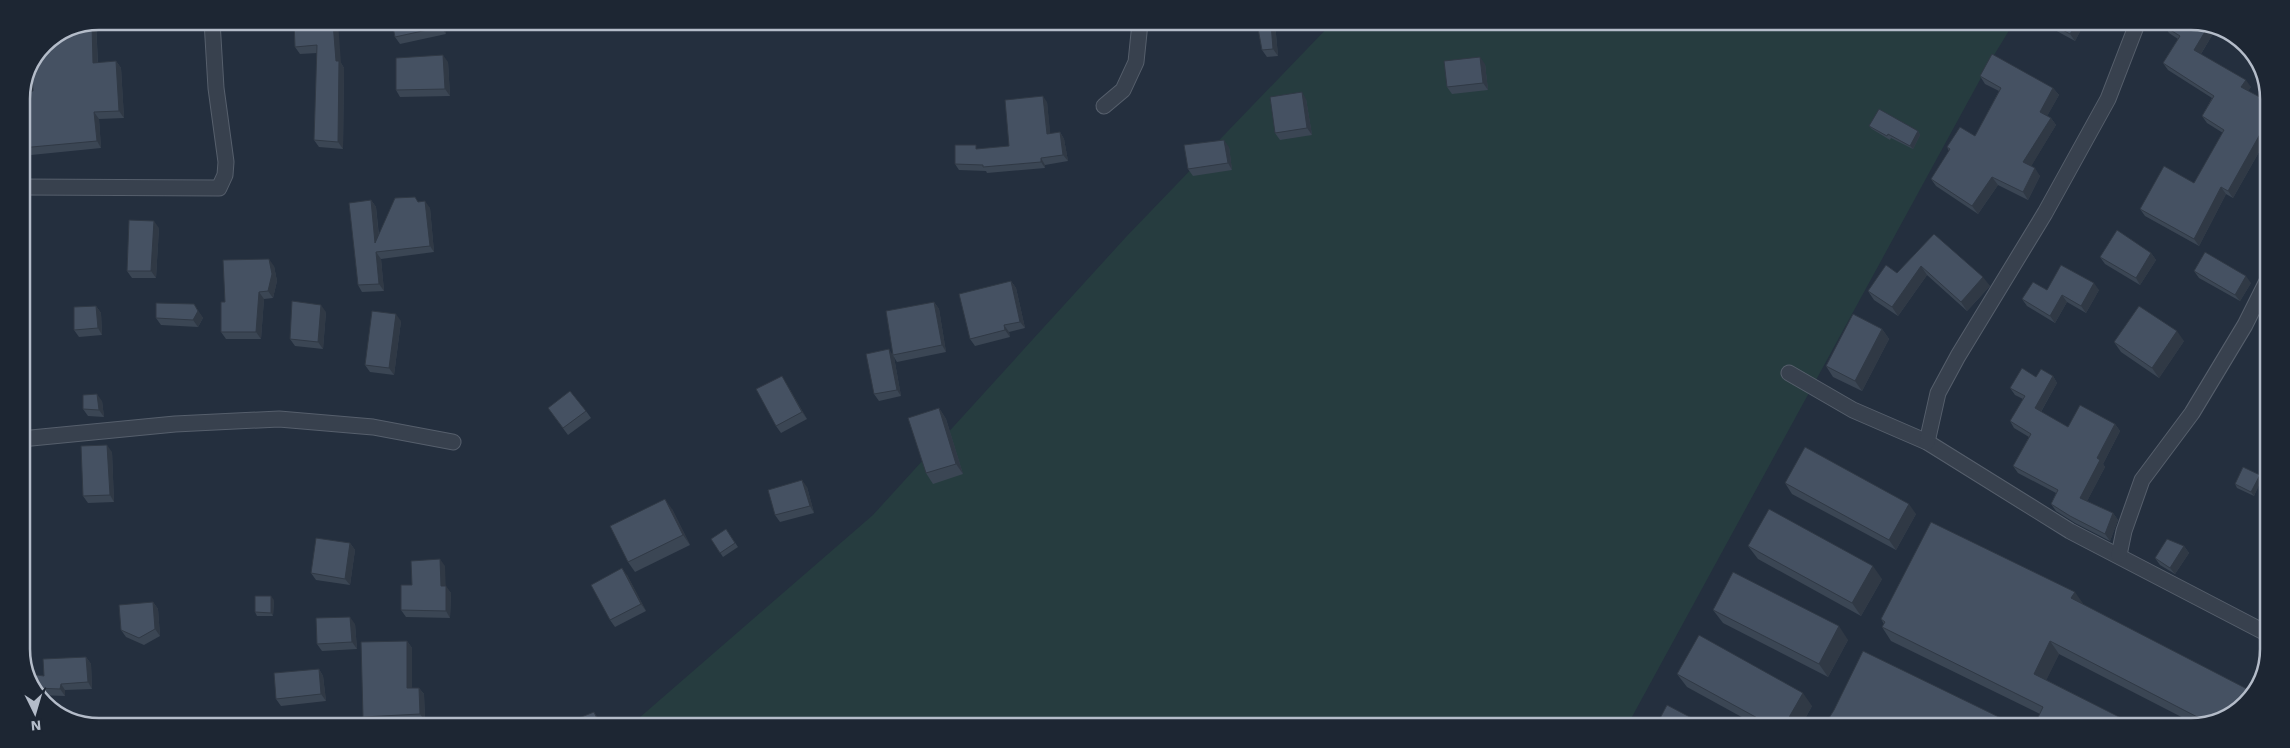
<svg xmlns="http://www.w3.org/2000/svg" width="2290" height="748" font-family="'Work Sans',sans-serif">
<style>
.green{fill:#263c3f}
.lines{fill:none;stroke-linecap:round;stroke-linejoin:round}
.minor-casing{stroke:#565f6c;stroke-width:17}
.minor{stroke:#38414e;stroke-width:15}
.wall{fill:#3b4654}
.shaded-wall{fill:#303945}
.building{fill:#455162;stroke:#303945}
.rim{fill:none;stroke:#b4bcc9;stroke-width:2.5}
</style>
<rect width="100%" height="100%" fill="#242f3e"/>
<polygon class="green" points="1332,23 2013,24 1988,65 1627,726 631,725 873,515 1126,237"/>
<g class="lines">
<defs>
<g id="minor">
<polyline points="1104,106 1123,90 1136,62 1140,23"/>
<polyline points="21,187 219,188 225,175 226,162 216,88 212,21"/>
<polyline points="1789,373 1853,410 1927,442 2070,531 2266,633"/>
<polyline points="21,439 175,424 279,419 373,427 453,442"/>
<polyline points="1927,442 1938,393 1958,356 2045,213 2108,99 2137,24"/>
<polyline points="2119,555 2124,531 2142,480 2192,413 2245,325 2268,279"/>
</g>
</defs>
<use href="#minor" class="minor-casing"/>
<use href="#minor" class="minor"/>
</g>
<g class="wall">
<polygon points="96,22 98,63 116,61 121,68 124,118 99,119 101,148 21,156 21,99 33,91 44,44"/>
<polygon points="294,22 341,63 344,68 343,149 319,147 314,140 317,53 300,54 295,47"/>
<polygon points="392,22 443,22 446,34 400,44 395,37"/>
<polygon points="1257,23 1275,23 1278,56 1267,57 1262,50"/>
<polygon points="2050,24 2084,24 2075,41 2053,29"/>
<polygon points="2164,26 2214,32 2201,54 2251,87 2248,91 2269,102 2268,136 2233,198 2226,194 2199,246 2145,216 2140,209 2194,183 2223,133 2207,123 2202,116 2212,98 2168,70 2163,63 2178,39 2169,33"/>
<polygon points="448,62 450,96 400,97 396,90"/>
<polygon points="1485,64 1488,90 1452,94 1447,87"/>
<polygon points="1980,76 2053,88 2059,95 2047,116 2051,118 2056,125 2031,166 2040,176 2028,200 1998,185 1978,214 1936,186 1931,179 1949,151 1947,147 1975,136 1999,91 1985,84"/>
<polygon points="1306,99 1312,135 1280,140 1275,133"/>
<polygon points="1047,102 1050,134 1060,132 1064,139 1068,161 1045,165 1045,168 987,173 986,171 959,170 955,164 978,149 1009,146"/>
<polygon points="1869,126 1918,131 1920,135 1913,149 1891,138 1890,140 1872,129"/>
<polygon points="1229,147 1232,170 1193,176 1188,169"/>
<polygon points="371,200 376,207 379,235 418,202 430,208 434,252 381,259 384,291 362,292 358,285"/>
<polygon points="159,228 156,278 132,278 127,271"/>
<polygon points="1934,234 1990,286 1967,311 1927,275 1898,316 1874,300 1868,291 1897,273"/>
<polygon points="2151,253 2156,260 2140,285 2105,264 2100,257"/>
<polygon points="274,266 277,281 273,298 264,299 261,339 226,339 221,332"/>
<polygon points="2194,271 2251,283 2240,301 2199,278"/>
<polygon points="1011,281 1016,288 1025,328 1009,332 1010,337 975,346 970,339"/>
<polygon points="2047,290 2099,290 2086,313 2067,302 2055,323 2027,306 2022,299"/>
<polygon points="934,302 939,309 946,352 897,362 894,357 901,396 879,401 874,394 892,354"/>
<polygon points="96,306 101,313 102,335 79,337 74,330"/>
<polygon points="198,311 203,318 198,327 161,325 156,318"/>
<polygon points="326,312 323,349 295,346 290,339"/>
<polygon points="401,321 394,375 370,372 365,365"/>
<polygon points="1882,329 1889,339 1862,391 1833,377 1826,366"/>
<polygon points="2184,341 2159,378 2121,352 2114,342"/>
<polygon points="2053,376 2057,383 2041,412 2068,427 2115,424 2120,431 2103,464 2105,467 2087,501 2113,513 2118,520 2110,541 2075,523 2056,511 2051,504 2056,493 2018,473 2013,466 2029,437 2014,428 2010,421 2023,399 2015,395 2010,388"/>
<polygon points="786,383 807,419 781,433 776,426"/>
<polygon points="102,401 104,417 88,416 83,409"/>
<polygon points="939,408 946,419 963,474 933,484 926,473"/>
<polygon points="586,411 591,418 568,435 553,415"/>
<polygon points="112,452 114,502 88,503 83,496"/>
<polygon points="2262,478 2254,496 2237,488 2235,484"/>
<polygon points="1785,483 1916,514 1896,550 1792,494"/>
<polygon points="807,487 814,513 780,522 775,515"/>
<polygon points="672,509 690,545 635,572 628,562"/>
<polygon points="726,529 738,547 723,557 711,539"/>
<polygon points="350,543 355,550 350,585 316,580 311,573"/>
<polygon points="1748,546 1882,579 1861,616 1758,559"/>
<polygon points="2184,546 2189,553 2175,574 2160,565 2155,558"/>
<polygon points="445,566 445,586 451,593 450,618 406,617 401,610 412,585"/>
<polygon points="627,575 646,611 615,627 610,620"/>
<polygon points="274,600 273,616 257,616 255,612"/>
<polygon points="153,602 158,609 160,636 144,645 126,637 121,630"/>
<polygon points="2084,605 2239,711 2197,725 2059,654 2046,680 2139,727 2040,714 1891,641 1882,627 1884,624 1881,619"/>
<polygon points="1713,610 1848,640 1828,677 1723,623"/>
<polygon points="355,624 357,649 322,651 317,644"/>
<polygon points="407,641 412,648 412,688 419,688 424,694 425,721 368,724 363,717"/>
<polygon points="86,657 91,664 92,689 65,690 65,696 37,695 29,674 44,676"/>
<polygon points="319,669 323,676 326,701 281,706 276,699"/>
<polygon points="1677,674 1812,706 1801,726 1758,726 1687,687"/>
</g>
<g class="shaded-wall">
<polygon points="96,22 98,70 93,63 92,24"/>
<polygon points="333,22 338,22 341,63 344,68 343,149 338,142 336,61"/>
<polygon points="440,22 443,22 446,34 441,27"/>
<polygon points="1271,23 1275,23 1278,56 1273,49"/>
<polygon points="2076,24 2084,24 2075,41 2070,34"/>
<polygon points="2209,25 2214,32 2199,57 2194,50"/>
<polygon points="443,55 448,62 450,96 445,89"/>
<polygon points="1480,57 1485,64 1488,90 1483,83"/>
<polygon points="116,61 121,68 124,118 119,111"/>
<polygon points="2246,80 2251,87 2246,94 2241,87"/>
<polygon points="2053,88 2059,95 2045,120 2040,112"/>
<polygon points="1302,92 1306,99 1312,135 1307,128"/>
<polygon points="1043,96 1047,102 1051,140 1047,134"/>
<polygon points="94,112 99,119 101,148 97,141"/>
<polygon points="2051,118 2056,125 2029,170 2023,162"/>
<polygon points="2268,120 2268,136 2233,198 2228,191"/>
<polygon points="1918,131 1920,135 1913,149 1910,146"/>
<polygon points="1060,132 1064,139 1068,161 1063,155"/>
<polygon points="1224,140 1229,147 1232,170 1228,163"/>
<polygon points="1041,158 1045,165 1045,168 1041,162"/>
<polygon points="2035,168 2040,176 2028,200 2023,192"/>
<polygon points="1992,177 1998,185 1978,214 1972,206"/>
<polygon points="2221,187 2226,194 2199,246 2194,239"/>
<polygon points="371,200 376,207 380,250 375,243"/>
<polygon points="425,201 430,208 434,252 430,246"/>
<polygon points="154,221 159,228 156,278 151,271"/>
<polygon points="376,252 381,259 384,291 379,284"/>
<polygon points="2151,253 2156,260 2140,285 2136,278"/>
<polygon points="269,259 274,266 277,281 273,298 268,291"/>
<polygon points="1921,266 1927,275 1898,316 1892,307"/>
<polygon points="2246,276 2251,283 2240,301 2235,295"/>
<polygon points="1983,277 1990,286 1967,311 1961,302"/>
<polygon points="1011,281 1016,288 1025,328 1020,322"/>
<polygon points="2094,283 2099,290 2086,313 2081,306"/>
<polygon points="259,292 264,299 261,339 256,332"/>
<polygon points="2062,295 2067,302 2055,323 2050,316"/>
<polygon points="934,302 939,309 946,352 942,345"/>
<polygon points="194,304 203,318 198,327 193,320"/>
<polygon points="321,305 326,312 323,349 318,342"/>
<polygon points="96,306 101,313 102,335 98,328"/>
<polygon points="396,314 401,321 394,375 389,368"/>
<polygon points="1004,325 1009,332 1010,337 1005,330"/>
<polygon points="1882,329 1889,339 1862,391 1855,381"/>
<polygon points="2177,331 2184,341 2159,378 2152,368"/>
<polygon points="889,349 894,357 901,396 897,390"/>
<polygon points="782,376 786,383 807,419 802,412"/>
<polygon points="2053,376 2057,383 2039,415 2035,408"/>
<polygon points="97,394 102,401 104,417 99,410"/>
<polygon points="939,408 946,419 963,474 956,464"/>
<polygon points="2115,424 2120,431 2103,464 2105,467 2085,505 2080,498 2097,458"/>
<polygon points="107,445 112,452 114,502 110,495"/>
<polygon points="2260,475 2262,478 2254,496 2251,492"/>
<polygon points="802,480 807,487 814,513 810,506"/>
<polygon points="665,499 672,509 690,545 683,535"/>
<polygon points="1909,504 1916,514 1896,550 1889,540"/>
<polygon points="2113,513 2118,520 2110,541 2105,534"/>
<polygon points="350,543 355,550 350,585 345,579"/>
<polygon points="2184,546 2189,553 2175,574 2170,568"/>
<polygon points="440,559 445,566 446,593 441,586"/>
<polygon points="1873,566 1882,579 1861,616 1852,603"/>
<polygon points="622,568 627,575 646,611 641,604"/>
<polygon points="446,586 451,593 450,618 446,611"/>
<polygon points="2075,592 2084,605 2071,598"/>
<polygon points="271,596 274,600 273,616 271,613"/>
<polygon points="153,602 158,609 160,636 155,629"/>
<polygon points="350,617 355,624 357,649 352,642"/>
<polygon points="1839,626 1848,640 1828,677 1819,664"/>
<polygon points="407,641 412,648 412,695 407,688"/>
<polygon points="2050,641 2059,654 2043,687 2034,674"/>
<polygon points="86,657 91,664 92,689 88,682"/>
<polygon points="319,669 323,676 326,701 321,694"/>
<polygon points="61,684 65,690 65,696 60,689"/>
<polygon points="419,688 424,694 425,721 420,714"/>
<polygon points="1803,693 1812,706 1801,726 1784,726"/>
<polygon points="594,712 599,719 602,725 600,725"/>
<polygon points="2005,720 2010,727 2002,726"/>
</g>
<g class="building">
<polygon points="294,22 333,22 336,61 339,61 338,142 314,140 317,45 295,47"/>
<polygon points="392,22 440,22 441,27 395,37"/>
<polygon points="1257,23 1271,23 1273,49 1262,50"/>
<polygon points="92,24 93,63 116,61 119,111 94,112 97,141 21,148 21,99 24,92 33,91 32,72 44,44"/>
<polygon points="2052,24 2076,24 2070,34"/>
<polygon points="2165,24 2207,24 2209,25 2194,50 2246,80 2241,87 2269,102 2268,120 2228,191 2221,187 2194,239 2140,209 2164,166 2194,183 2224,130 2202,116 2214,96 2163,63 2180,36 2164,26"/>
<polygon points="1992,54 2053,88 2040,112 2051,118 2023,162 2035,168 2023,192 1992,177 1972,206 1931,179 1950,149 1947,147 1960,127 1975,136 2001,88 1980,76"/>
<polygon points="443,55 445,89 396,90 396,58"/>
<polygon points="1480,57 1483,83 1447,87 1444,61"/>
<polygon points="1302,92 1307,128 1275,133 1270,97"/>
<polygon points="1043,96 1047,134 1060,132 1063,155 1041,158 1041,162 983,167 983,165 955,164 955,145 976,145 976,149 1009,146 1005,100"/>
<polygon points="1879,109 1918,131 1910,146 1888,134 1887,136 1869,126"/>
<polygon points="1224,140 1228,163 1188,169 1184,145"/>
<polygon points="415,197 418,202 425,201 430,246 376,252 379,284 358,285 349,203 371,200 375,243 395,198"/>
<polygon points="129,220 154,221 151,271 127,271"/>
<polygon points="2117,230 2151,253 2136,278 2100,257"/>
<polygon points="1934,234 1983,277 1961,302 1921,266 1892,307 1868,291 1886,265 1897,273"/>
<polygon points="2205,252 2246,276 2235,295 2194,271"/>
<polygon points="269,259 272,274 268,291 259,292 256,332 221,332 221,302 225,302 223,260"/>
<polygon points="2061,265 2094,283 2081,306 2062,295 2050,316 2022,299 2033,282 2047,290"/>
<polygon points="1011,281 1020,322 1004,325 1005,330 970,339 959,294"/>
<polygon points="292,301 321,305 318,342 290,339"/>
<polygon points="934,302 942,345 893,355 886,311"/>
<polygon points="156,303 194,304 198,311 193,320 156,318"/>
<polygon points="96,306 98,328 74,330 74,307"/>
<polygon points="2139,306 2177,331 2152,368 2114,342"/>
<polygon points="372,311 396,314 389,368 365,365"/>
<polygon points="1853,314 1882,329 1855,381 1826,366"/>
<polygon points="889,349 897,390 874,394 866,354"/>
<polygon points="2022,368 2036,377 2041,369 2053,376 2035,408 2068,427 2080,405 2115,424 2097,458 2100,460 2080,498 2113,513 2105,534 2070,516 2051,504 2058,490 2013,466 2031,434 2010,421 2025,396 2010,388"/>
<polygon points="782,376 802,412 776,426 756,389"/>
<polygon points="570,391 586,411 563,428 548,408"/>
<polygon points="97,394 99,410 83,409 83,395"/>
<polygon points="939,408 956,464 926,473 908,418"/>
<polygon points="107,445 110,495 83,496 81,446"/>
<polygon points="1805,447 1909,504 1889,540 1785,483"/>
<polygon points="2243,467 2260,475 2251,492 2235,484"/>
<polygon points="802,480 810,506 775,515 768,490"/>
<polygon points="665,499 683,535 628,562 610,526"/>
<polygon points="1769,509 1873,566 1852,603 1748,546"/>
<polygon points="1931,522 2075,592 2071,598 2251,691 2239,711 2207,722 2050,641 2034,674 2139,727 2034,726 2043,707 1882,627 1885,622 1881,619"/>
<polygon points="726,529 735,543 720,553 711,539"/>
<polygon points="316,538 350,543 345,579 311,573"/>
<polygon points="2167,539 2184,546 2170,568 2155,558"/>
<polygon points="440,559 441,586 446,586 446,611 401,610 401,585 412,585 411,561"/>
<polygon points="622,568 641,604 610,620 591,585"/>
<polygon points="1733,572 1839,626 1819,664 1713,610"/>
<polygon points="255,596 271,596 271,613 255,612"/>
<polygon points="153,602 155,629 139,638 121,630 119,605"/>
<polygon points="350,617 352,642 317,644 316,618"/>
<polygon points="1699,635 1803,693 1784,726 1772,726 1677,674"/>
<polygon points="407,641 407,688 419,688 420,714 363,717 361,642"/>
<polygon points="1863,651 2005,720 2002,726 1824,726 1834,710"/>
<polygon points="86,657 88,682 61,684 60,689 34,688 29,674 44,676 43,659"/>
<polygon points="319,669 321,694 276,699 274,673"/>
<polygon points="1667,705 1707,726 1656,726"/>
<polygon points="594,712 600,725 561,725"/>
</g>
<path d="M0 0H2290V748H0ZM99 30H2191A69 69 0 0 1 2260 99V649A69 69 0 0 1 2191 718H99A69 69 0 0 1 30 649V99A69 69 0 0 1 99 30Z" fill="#1d2633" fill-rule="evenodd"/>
<path class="rim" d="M99 30H2191A69 69 0 0 1 2260 99V649A69 69 0 0 1 2191 718H99A69 69 0 0 1 30 649V99A69 69 0 0 1 99 30Z"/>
<g transform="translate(35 713) rotate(175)" stroke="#1d2633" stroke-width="4" paint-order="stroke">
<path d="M0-4L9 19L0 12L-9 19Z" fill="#b4bcc9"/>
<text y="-8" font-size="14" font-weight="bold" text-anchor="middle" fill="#b4bcc9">N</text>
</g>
</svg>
